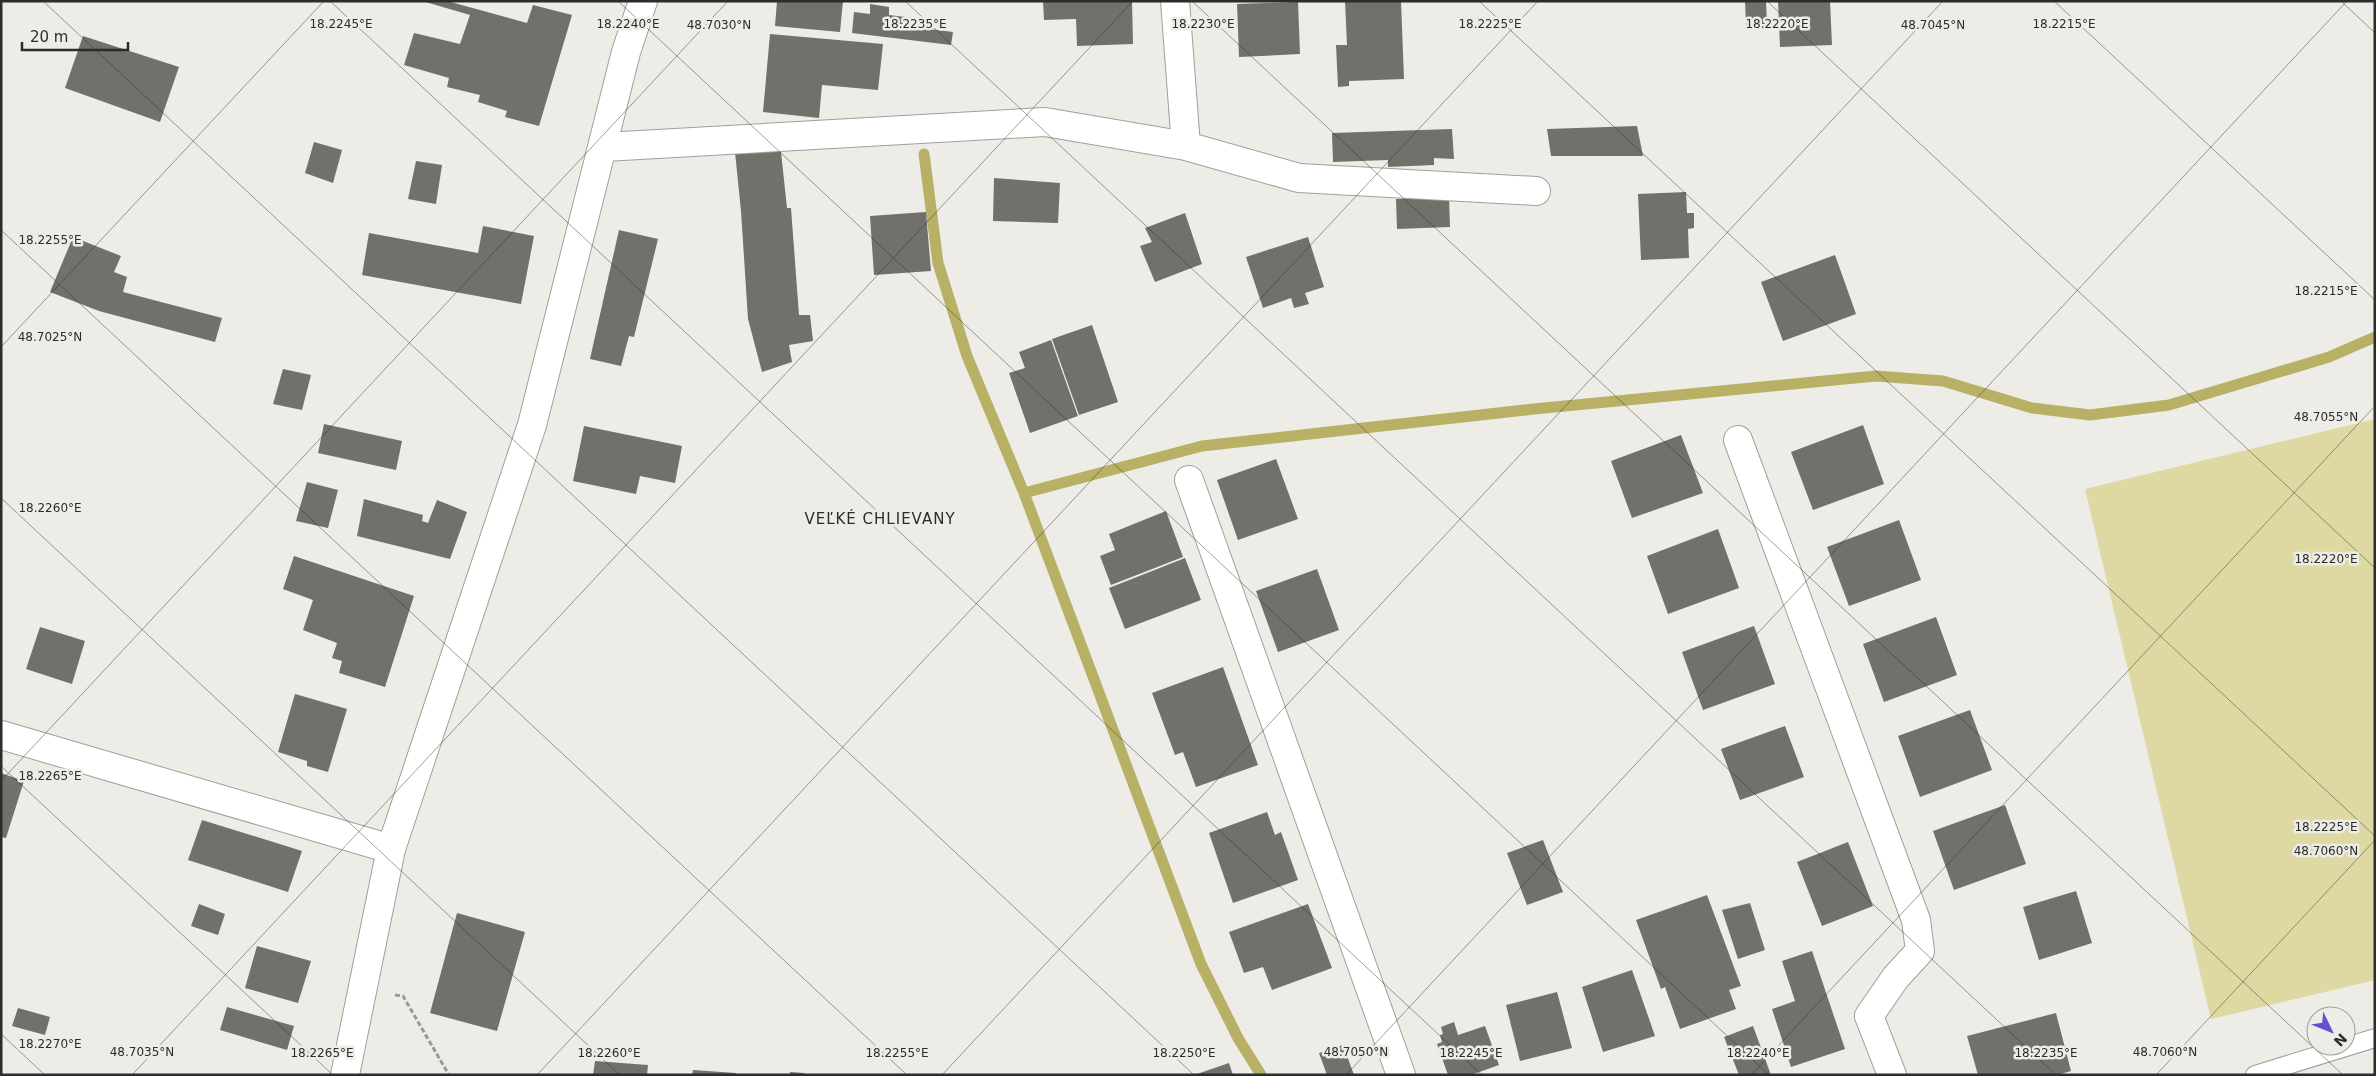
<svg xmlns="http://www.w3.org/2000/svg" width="2376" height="1076" viewBox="0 0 2376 1076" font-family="'DejaVu Sans',sans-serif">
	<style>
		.pitch { fill: #ded8a2 }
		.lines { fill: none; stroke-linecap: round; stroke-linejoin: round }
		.stream { stroke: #b8b065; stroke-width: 11 }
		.building { fill: #71706b }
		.service-casing { stroke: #a0a09a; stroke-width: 20 }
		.minor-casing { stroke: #a0a09a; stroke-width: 30 }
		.tertiary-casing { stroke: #a0a09a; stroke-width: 30 }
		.path { stroke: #9a9a95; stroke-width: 3; stroke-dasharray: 5 2.5; stroke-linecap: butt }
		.service { stroke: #fff; stroke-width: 18 }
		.minor { stroke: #fff; stroke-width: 28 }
		.tertiary { stroke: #fff; stroke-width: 28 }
		.ticks { fill: none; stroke: #2c2c2a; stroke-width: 1; stroke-opacity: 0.45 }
		.labels { text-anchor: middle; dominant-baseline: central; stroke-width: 5; stroke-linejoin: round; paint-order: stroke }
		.quarter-label { font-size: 15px; letter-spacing: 1px; fill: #2c2c2a; stroke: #edece6 }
		.ticks-label { font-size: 12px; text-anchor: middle; fill: #2c2c2a; stroke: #edece6; stroke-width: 5; stroke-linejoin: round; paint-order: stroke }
	</style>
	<rect width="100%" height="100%" fill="#edece6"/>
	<path class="pitch" d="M2375 419V980L2211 1019 2085 489Z"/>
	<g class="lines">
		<path class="stream" d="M924 154 938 263 967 356 1024 493 1201 964 1238 1038 1261 1075
			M1024 493 1202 446 1534 409 1876 376 1943 381 2032 408 2090 415 2169 405 2329 357 2375 337"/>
	</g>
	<path class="building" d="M422 1H447L527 23 533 5 572 15 539 126 505 117 507 111 478 102 480 95 447 87 449 78 404 65 414 33 460 44 470 15Z
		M777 1H843L840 32 775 26Z
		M1043 1H1132L1133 44 1077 46 1076 19 1044 20Z
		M1345 1H1401L1404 79 1349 81V86L1338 87 1336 45H1347Z
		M1745 1H1766L1767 24 1746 25Z
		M1778 1H1830L1832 45 1780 47Z
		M1298 2 1300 54 1239 57 1237 4Z
		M870 4 889 7V15L930 20 929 29 953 32 951 45 852 33 854 12 870 14Z
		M770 34 883 44 878 90 822 85 819 118 763 112Z
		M83 36 179 67 160 122 65 88Z
		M1637 126 1643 156H1551L1547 129Z
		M1452 129 1454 159 1434 158V165L1388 167V160L1333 162 1332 133Z
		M314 142 342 150 333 183 305 173Z
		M735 152H781L787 208H791L799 315H810L813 341 789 345 792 362 762 372 748 319 741 211Z
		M416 161 442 165 436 204 408 199Z
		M994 178 1060 183 1058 223 993 221Z
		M1686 192 1687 213H1694V228L1688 229 1689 258 1641 260 1638 194Z
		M1449 198 1450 227 1397 229 1396 199Z
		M926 212 931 271 874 275 870 216Z
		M1185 213 1202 264 1155 282 1140 246 1152 242 1145 228Z
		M483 226 534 236 521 304 362 275 369 233 478 253Z
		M619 230 658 239 634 337 629 336 621 366 590 359Z
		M73 237 121 256 114 272 127 277 123 292 222 318 215 342 99 311 50 292Z
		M1308 237 1324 287 1305 293 1309 304 1294 308 1291 298 1263 308 1246 257Z
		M1835 255 1856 314 1783 341 1761 282Z
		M1092 325 1118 402 1079 415 1052 339Z
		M1051 340 1078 416 1030 433 1009 373 1025 368 1019 352Z
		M283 369 311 375 302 410 273 404Z
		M324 424 402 441 396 470 318 453Z
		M1863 425 1884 484 1813 510 1791 452Z
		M584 426 682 446 675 483 640 476 636 494 573 481Z
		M1681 435 1703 493 1632 518 1611 461Z
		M1276 459 1298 519 1238 540 1217 480Z
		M307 482 338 490 328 528 296 521Z
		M364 499 423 515 422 521 428 523 437 500 467 512 450 559 357 536Z
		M1166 511 1183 557 1111 585 1100 556 1115 550 1109 534Z
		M1899 520 1921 580 1849 606 1827 547Z
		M1718 529 1739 588 1668 614 1647 556Z
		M294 556 414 596 385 687 339 673 342 661 332 658 337 643 303 630 313 600 283 589Z
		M1185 558 1201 600 1125 629 1109 588Z
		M1317 569 1339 630 1278 652 1256 591Z
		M1936 617 1957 675 1884 702 1863 644Z
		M1754 626 1775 684 1703 710 1682 652Z
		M40 627 85 641 72 684 26 669Z
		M1223 667 1258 765 1196 787 1183 752 1175 755 1152 693Z
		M295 694 347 709 328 772 307 766V761L278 752Z
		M1970 710 1992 770 1920 797 1898 736Z
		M1785 726 1804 777 1740 800 1721 749Z
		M1 773 24 781 6 838 1 837Z
		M2005 805 2026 864 1954 890 1933 831Z
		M1267 812 1275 835 1281 832 1298 880 1233 903 1209 833Z
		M202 820 302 851 288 892 188 860Z
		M1543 840 1563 892 1527 905 1507 853Z
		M1848 842 1873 906 1822 926 1797 862Z
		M2076 891 2092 943 2039 960 2023 907Z
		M1707 895 1741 986 1729 990 1736 1009 1680 1029 1665 987 1661 989 1636 920Z
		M1750 903 1765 950 1738 959 1722 910Z
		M199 904 225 914 218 935 191 926Z
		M1308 904 1332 968 1272 990 1263 967 1244 973 1229 932Z
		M457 913 525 932 497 1031 430 1013Z
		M257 946 311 961 298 1003 245 988Z
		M1812 951 1845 1049 1791 1067 1772 1009 1795 1001 1782 961Z
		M1632 970 1655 1036 1603 1052 1582 987Z
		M1557 992 1572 1048 1520 1061 1506 1005Z
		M227 1007 294 1026 287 1050 220 1030Z
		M18 1008 50 1017 45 1035 12 1026Z
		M2056 1013 2071 1071 2057 1075H1978L1967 1036Z
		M1454 1022 1458 1035 1485 1026 1499 1065 1471 1075H1448L1437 1044 1442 1042 1440 1035 1443 1034 1441 1027Z
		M1753 1026 1771 1075H1739L1724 1037Z
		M1343 1045 1354 1075H1327L1319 1053Z
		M595 1061 648 1065 647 1075H593Z
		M1229 1063 1233 1075H1197V1074Z
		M693 1070 736 1073V1075H692Z
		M790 1072 804 1073V1075H790Z"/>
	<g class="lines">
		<defs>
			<path id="service" d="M2255 1075 2375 1038"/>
			<path id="minor" d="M1175 1 1186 146
				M604 147 1045 122 1186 146 1299 178 1536 191
				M1738 440 1916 920 1920 951 1896 977 1869 1016 1892 1075
				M1189 480 1401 1075
				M1 735 391 849"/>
			<path id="tertiary" d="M345 1075 391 849 532 425 626 52 643 1"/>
		</defs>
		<use href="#service" class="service-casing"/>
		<use href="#minor" class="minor-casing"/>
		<use href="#tertiary" class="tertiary-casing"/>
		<path class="path" d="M395 995 403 996 449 1075"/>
		<use href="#service" class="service"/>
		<use href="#minor" class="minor"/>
		<use href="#tertiary" class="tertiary"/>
	</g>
	<path class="ticks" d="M43 1 1194 1075M330 1 1482 1075M618 1 1769 1075M905 1 2056 1075M1192 1 2343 1075M1479 1 2375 836M1767 1 2375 568M2054 1 2375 300M2341 1 2375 33M1 230 907 1075M1 347 324 1M1 498 620 1075M1 766 333 1075M1 781 728 1M1 1034 45 1075M132 1075 1133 1M537 1075 1538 1M942 1075 1943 1M1346 1075 2347 1M1751 1075 2375 406M2156 1075 2375 840"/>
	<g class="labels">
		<g class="quarter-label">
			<text x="880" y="519">VEĽKÉ CHLIEVANY</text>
		</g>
	</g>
	<g class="ticks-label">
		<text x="2064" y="28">18.2215°E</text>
		<text x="628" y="28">18.2240°E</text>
		<text x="915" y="28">18.2235°E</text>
		<text x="1490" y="28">18.2225°E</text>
		<text x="1777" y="28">18.2220°E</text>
		<text x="341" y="28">18.2245°E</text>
		<text x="1203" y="28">18.2230°E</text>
		<text x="719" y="29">48.7030°N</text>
		<text x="1933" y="29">48.7045°N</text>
		<text x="50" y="244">18.2255°E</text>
		<text x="2326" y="295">18.2215°E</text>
		<text x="50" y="341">48.7025°N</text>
		<text x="2326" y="421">48.7055°N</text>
		<text x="50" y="512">18.2260°E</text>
		<text x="2326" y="563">18.2220°E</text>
		<text x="50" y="780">18.2265°E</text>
		<text x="2326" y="831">18.2225°E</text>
		<text x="2326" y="855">48.7060°N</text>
		<text x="50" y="1048">18.2270°E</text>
		<text x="142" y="1056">48.7035°N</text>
		<text x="1356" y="1056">48.7050°N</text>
		<text x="2165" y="1056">48.7060°N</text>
		<text x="322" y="1057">18.2265°E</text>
		<text x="609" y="1057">18.2260°E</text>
		<text x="897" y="1057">18.2255°E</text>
		<text x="1184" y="1057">18.2250°E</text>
		<text x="1471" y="1057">18.2245°E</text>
		<text x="1758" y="1057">18.2240°E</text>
		<text x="2046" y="1057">18.2235°E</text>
	</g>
	<rect width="2376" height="1076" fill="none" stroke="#2c2c2a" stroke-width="5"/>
	<g transform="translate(2331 1031) rotate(133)"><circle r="24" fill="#edece6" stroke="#a09f9b"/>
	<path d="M0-4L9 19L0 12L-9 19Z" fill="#5f52cb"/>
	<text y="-8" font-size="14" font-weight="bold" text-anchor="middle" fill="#2c2c2a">N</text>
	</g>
	<path d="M22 42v8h106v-8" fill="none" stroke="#2c2c2a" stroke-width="2.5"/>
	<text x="30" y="42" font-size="15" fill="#2c2c2a" stroke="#edece6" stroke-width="4" paint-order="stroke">20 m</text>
</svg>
